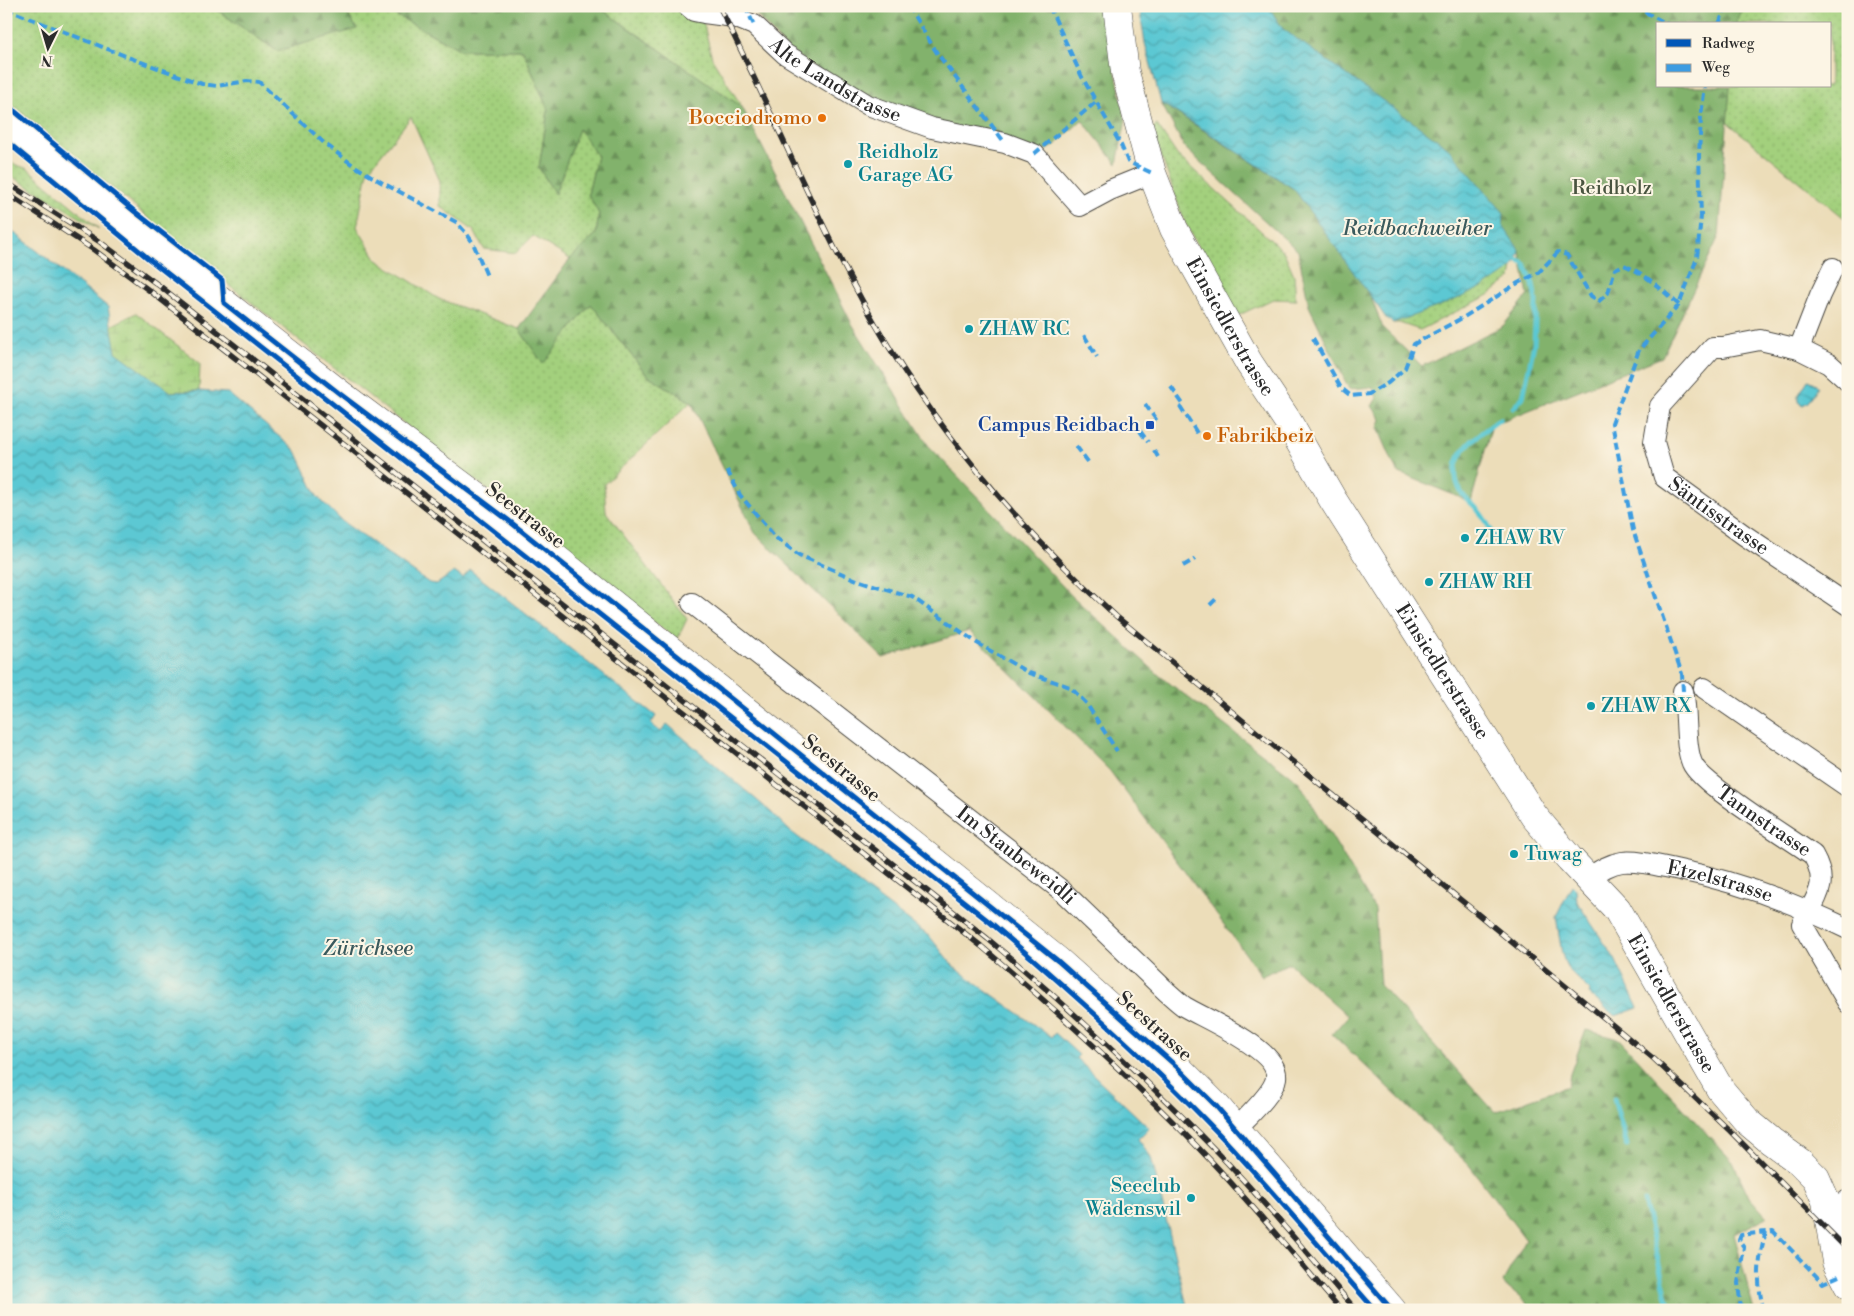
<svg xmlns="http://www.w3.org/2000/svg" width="1854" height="1316" viewBox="0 0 1854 1316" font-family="'Libre Bodoni',serif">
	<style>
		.grass { fill: url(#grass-dots); stroke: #677e54 }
		.forest { fill: url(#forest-firs); stroke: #566e4c }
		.wetland { fill: url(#wetland-marsh); stroke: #677e54 }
		.water { fill: url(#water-waves); stroke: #447a7f }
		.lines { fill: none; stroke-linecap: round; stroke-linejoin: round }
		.stream { stroke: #5cc8d3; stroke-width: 5 }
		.street-casing { stroke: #484640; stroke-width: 22 }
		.secondary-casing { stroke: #484640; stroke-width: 29 }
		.primary-casing { stroke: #484640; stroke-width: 29 }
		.street { stroke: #fff; stroke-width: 20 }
		.secondary { stroke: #fff; stroke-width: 28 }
		.primary { stroke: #fff; stroke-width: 28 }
		.rail-casing { stroke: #2b2b2b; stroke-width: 5.5 }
		.rail { stroke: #fcf5e5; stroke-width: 4; stroke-dasharray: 11; stroke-linecap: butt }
		.quiet { stroke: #3d9ce1; stroke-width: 4; stroke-dasharray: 8 4; stroke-linecap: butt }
		.cycleway-casing { stroke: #fcf5e5; stroke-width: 8 }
		.cycleway { stroke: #0057b8; stroke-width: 5 }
		.food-dot { fill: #e8710a; stroke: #fcf5e5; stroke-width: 2 }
		.culture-dot { fill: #0f9aa8; stroke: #fcf5e5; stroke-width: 2 }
		.transit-dot { fill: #1a4fb4; stroke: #fcf5e5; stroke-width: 2 }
		.labels { text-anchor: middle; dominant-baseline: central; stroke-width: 4; stroke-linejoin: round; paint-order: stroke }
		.street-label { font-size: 20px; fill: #2b2b2b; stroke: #fcf5e5 }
		.food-label { font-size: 20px; fill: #c56008; stroke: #fcf5e5; text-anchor: end }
		.culture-label { font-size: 20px; fill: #0d838f; stroke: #fcf5e5; text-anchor: start }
		.park-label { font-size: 20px; fill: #495440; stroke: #fcf5e5 }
		.transit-label { font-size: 20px; fill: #164399; stroke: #fcf5e5; text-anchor: end }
		.water-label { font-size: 21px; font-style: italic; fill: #3a5a5d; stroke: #fcf5e5 }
	</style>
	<defs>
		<pattern id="grass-dots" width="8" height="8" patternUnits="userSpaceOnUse" patternTransform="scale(1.25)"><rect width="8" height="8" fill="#a3d07d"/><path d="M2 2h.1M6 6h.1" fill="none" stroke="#8cb36c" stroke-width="1.8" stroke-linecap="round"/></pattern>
		<pattern id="forest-firs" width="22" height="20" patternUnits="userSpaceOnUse" patternTransform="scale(1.25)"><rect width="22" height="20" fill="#82b26c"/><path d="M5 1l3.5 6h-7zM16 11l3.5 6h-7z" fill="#6b9159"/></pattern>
		<pattern id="wetland-marsh" width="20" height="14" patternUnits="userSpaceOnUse" patternTransform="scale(1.25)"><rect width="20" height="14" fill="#a3d07d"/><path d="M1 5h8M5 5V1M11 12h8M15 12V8" fill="none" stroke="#8cb36c"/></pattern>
		<pattern id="water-waves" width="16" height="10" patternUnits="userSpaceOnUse" patternTransform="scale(1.25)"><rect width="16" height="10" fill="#5cc8d3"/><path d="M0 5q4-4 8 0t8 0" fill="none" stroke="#4ca3ab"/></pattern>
	</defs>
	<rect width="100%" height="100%" fill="#fcf5e5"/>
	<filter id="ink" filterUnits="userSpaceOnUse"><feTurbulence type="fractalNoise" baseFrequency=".02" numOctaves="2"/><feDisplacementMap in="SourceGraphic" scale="10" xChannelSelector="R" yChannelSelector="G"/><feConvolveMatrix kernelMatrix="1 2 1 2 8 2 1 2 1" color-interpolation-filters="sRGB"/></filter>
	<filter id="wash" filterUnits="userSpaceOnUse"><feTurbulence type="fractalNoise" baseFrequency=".0096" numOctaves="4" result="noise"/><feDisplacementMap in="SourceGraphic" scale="20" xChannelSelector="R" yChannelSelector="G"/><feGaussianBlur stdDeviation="1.12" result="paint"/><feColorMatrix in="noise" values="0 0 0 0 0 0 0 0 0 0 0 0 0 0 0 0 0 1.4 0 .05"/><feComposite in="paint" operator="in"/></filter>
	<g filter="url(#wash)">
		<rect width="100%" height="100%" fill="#ecddb9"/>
		<path class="grass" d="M6 6H211L277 51 356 28 343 6H379L461 50H523L548 110 539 168 555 193 579 128 597 156 588 194 599 214 596 234 570 259 533 236 516 253 484 249 474 231 440 206V181L411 117 368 171 357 227 377 260 439 299 519 329 543 363 591 304 647 375 691 402 604 484 606 512 687 619 677 640 228 284 6 100Z
			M597 6H679L703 21 712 58 742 107Z
			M1742 6H1848V221L1727 122 1730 86H1830V24H1736Z
			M1157 125 1177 155 1284 252 1294 275 1296 300 1273 299 1237 316 1185 223 1158 147 1153 128Z
			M6 161 28 169 99 229 6 173Z
			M1513 267 1511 278 1489 295 1420 330 1399 323H1393Z"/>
		<path class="forest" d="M211 6H343L357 29 277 51Z
			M379 6H597L742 107 852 324 928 445 1073 597 1160 676 1299 782 1375 909 1380 985 1495 1112 1568 1086 1570 1074 1586 1030 1619 1039 1733 1162 1749 1197 1767 1217 1734 1234 1754 1310H1649L1638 1302 1624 1310H1535L1502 1283 1526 1240 1469 1165 1332 1034 1348 1016 1289 963 1262 976 1110 771 969 631 883 658 755 533 691 402 647 375 591 304 543 364 519 329 570 259 596 234 599 214 588 194 597 156 579 129 555 194 539 168 548 110 523 50H461Z
			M754 6H1104V16L1126 120 1117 164 1082 120 1053 147 1034 154 868 105 786 48 758 17Z
			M1268 6H1742L1736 24H1658V86H1730L1719 236 1662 357 1492 425 1471 502 1397 472 1378 428 1381 419 1372 406 1377 398 1373 387 1349 389 1309 306 1298 251 1185 148 1161 103 1294 189 1370 295 1383 328 1422 366 1503 326 1528 295 1520 251 1283 29Z"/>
		<path class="wetland" d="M136 313 200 363 199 391 171 392 115 352 111 326Z"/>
		<path class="water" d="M1139 6H1268L1283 29 1446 146 1504 213 1503 226 1520 251C1518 257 1516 264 1512 268 1484 292 1428 310 1393 323L1386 318 1294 189 1198 126 1161 103 1145 43Z
			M6 226 108 307 116 352 171 392 199 391 228 393 296 451 317 496 343 522 429 583 437 584 454 572 463 578 470 570 656 716 651 724 661 732 667 724 771 812 790 831 930 937 954 967 1051 1037 1055 1033 1079 1055 1076 1058 1149 1128 1138 1139 1151 1157 1188 1310H6Z
			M1808 380 1816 384V385L1818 387 1808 402 1803 405 1798 402V396Z
			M1572 885 1576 889 1577 902 1615 959 1638 1008 1615 1016 1589 994 1590 991 1567 968 1562 954 1556 917Z"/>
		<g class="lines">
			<path class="stream" d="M1513 408 1523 397 1534 344 1536 301 1533 284 1525 264 1517 260
				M1495 538C1490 528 1485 518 1477 509 1472 503 1464 498 1461 492 1442 457 1476 437 1500 419
				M1614 1099 1627 1145
				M1644 1201 1670 1310"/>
		</g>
	</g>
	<g filter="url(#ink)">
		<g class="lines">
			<defs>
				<g id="street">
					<path id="s1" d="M688 6 694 11 704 13 734 17 754 25 785 54 868 105 932 128 1005 143 1034 154 1080 206 1110 190 1152 173"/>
					<path d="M1799 349 1820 295 1833 268"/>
					<path id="s2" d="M1848 381 1829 364 1799 349 1760 340 1723 347H1713L1660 406 1654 442 1664 477 1744 535 1848 605"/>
					<path id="s3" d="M692 603 1061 890 1167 992C1173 997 1179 1003 1185 1007 1205 1019 1280 1050 1276 1078 1274 1093 1247 1117 1236 1129"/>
					<path d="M1704 688 1848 787"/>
					<path id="s4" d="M1683 691C1688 713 1684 744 1692 763 1700 784 1791 839 1813 855 1830 885 1816 897 1802 924L1848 1003"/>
					<path id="s5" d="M1588 878C1599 871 1609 864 1622 862 1637 860 1660 866 1675 869 1736 881 1792 902 1848 929"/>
					<path d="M1829 1216 1848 1200"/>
				</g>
				<g id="secondary">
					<path id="s6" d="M1117 6 1125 72 1152 173 1174 229 1249 363 1287 420 1333 500 1534 816 1569 858 1617 909 1720 1089 1747 1121 1771 1141 1800 1162 1816 1178 1826 1201 1836 1262 1848 1285"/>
				</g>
				<path id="primary" d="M6 124 224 303 340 394 508 520 1058 961 1177 1067 1216 1106 1392 1310"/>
			</defs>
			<use href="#street" class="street-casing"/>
			<use href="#secondary" class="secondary-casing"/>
			<use href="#primary" class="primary-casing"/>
			<use href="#street" class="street"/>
			<use href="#secondary" class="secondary"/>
			<use href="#primary" class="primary"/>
			<defs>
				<path id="rail" d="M719 6C777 119 823 239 889 347 952 449 1029 537 1117 617L1654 1059 1730 1131 1848 1250
					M6 182 100 242 161 287 988 939C1069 1007 1145 1078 1218 1153 1266 1203 1310 1257 1356 1310
					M6 193 94 250 154 294 981 946C1061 1014 1139 1085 1211 1161 1256 1209 1298 1260 1341 1310"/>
			</defs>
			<use href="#rail" class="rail-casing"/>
			<use href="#rail" class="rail"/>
			<path class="quiet" d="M745 6 754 25
				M908 6 937 53 1005 143
				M1049 6 1082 77 1121 145 1128 162 1152 173
				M1634 6 1667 24
				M6 9 133 59 202 84 217 86 247 81 259 82 324 143 353 165 381 182 456 222 467 234 473 243 487 276
				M1719 24 1726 6
				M1034 154 1096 102
				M1084 335 1097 357
				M1313 338 1341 388 1351 396 1369 394 1388 383 1405 368 1414 344 1464 317 1518 283 1538 273 1558 252 1567 255 1591 296 1599 301 1608 293 1615 269 1624 265C1646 274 1662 290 1679 305
				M1171 387 1183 404
				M1145 404 1157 421
				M1180 406 1197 433
				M1140 431 1148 442
				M1076 446 1089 463
				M1154 450 1158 457
				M727 470 740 495 776 538 799 555 857 580 912 597 977 643 1029 673 1070 687 1086 703 1117 751
				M1183 566 1195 559
				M1210 605 1217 598
				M1683 691 1682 674 1633 530 1612 423 1639 350 1679 305 1697 258 1701 216 1699 155 1701 116 1705 86
				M1741 1310 1738 1283 1744 1247 1739 1240 1741 1235 1766 1232
				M1764 1310C1756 1284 1758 1258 1766 1232L1773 1231 1823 1283 1841 1275"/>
			<defs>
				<path id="cycleway" d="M6 104 134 211 222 280 224 303 340 394 508 520 1058 961 1177 1067 1216 1106 1392 1310
					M6 141 149 259 991 923C1070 990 1147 1059 1219 1134 1273 1191 1323 1251 1375 1310"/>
			</defs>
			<use href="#cycleway" class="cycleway-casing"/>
			<use href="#cycleway" class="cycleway"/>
		</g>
	</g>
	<g class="food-dot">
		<circle cx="822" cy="118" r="5"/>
		<circle cx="1207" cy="436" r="5"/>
	</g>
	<g class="culture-dot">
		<circle cx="848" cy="164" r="5"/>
		<circle cx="969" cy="329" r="5"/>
		<circle cx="1465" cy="538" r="5"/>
		<circle cx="1429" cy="582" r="5"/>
		<circle cx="1591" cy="706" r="5"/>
		<circle cx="1514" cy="854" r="5"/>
		<circle cx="1191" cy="1198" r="5"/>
	</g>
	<rect class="transit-dot" x="1145" y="420" width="10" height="10" rx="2.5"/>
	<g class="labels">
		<g class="street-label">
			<text stroke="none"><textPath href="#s1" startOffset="169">Alte Landstrasse</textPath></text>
			<text stroke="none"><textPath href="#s6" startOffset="344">Einsiedlerstrasse</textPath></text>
			<text stroke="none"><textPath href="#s2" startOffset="366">Säntisstrasse</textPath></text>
			<text transform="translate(525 516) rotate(38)">Seestrasse</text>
			<text stroke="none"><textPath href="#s6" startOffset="749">Einsiedlerstrasse</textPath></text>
			<text transform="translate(841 769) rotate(39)">Seestrasse</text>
			<text stroke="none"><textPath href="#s4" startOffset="166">Tannstrasse</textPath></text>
			<text stroke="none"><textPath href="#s3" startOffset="411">Im Staubeweidli</textPath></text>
			<text stroke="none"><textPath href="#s5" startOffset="138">Etzelstrasse</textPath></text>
			<text stroke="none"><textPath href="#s6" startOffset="1154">Einsiedlerstrasse</textPath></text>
			<text transform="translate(1154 1027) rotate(42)">Seestrasse</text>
		</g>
		<g class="food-label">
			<text x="812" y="118">Bocciodromo</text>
			<text x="1217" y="436" text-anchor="start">Fabrikbeiz</text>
		</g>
		<g class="culture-label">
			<text x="858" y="152">Reidholz<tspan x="858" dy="23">Garage AG</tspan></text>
			<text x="979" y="329">ZHAW RC</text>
			<text x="1475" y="538">ZHAW RV</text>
			<text x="1439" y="582">ZHAW RH</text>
			<text x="1601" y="706">ZHAW RX</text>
			<text x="1524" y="854">Tuwag</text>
			<text x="1181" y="1186" text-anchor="end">Seeclub<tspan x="1181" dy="23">Wädenswil</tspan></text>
		</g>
		<g class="park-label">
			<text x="1612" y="188">Reidholz</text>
		</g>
		<g class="transit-label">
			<text x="1140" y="425">Campus Reidbach</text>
		</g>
		<g class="water-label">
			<text x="1417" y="229">Reidbachweiher</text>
			<text x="368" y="949">Zürichsee</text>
		</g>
	</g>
	<rect width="1854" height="1316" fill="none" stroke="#fcf5e5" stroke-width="25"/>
	<rect x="1656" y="22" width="175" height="65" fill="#fcf5e5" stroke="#a8a49b"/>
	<rect x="1666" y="39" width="25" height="8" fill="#0057b8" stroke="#a8a49b"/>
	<text x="1702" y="48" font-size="15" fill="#2b2b2b">Radweg</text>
	<rect x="1666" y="64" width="25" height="8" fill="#3d9ce1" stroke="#a8a49b"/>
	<text x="1702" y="72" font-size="15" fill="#2b2b2b">Weg</text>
	<g transform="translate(48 48) rotate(185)" stroke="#fcf5e5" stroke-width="4" paint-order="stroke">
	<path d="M0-4L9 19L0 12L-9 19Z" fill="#2b2b2b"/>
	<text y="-8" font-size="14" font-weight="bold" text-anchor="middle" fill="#2b2b2b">N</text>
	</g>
</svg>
